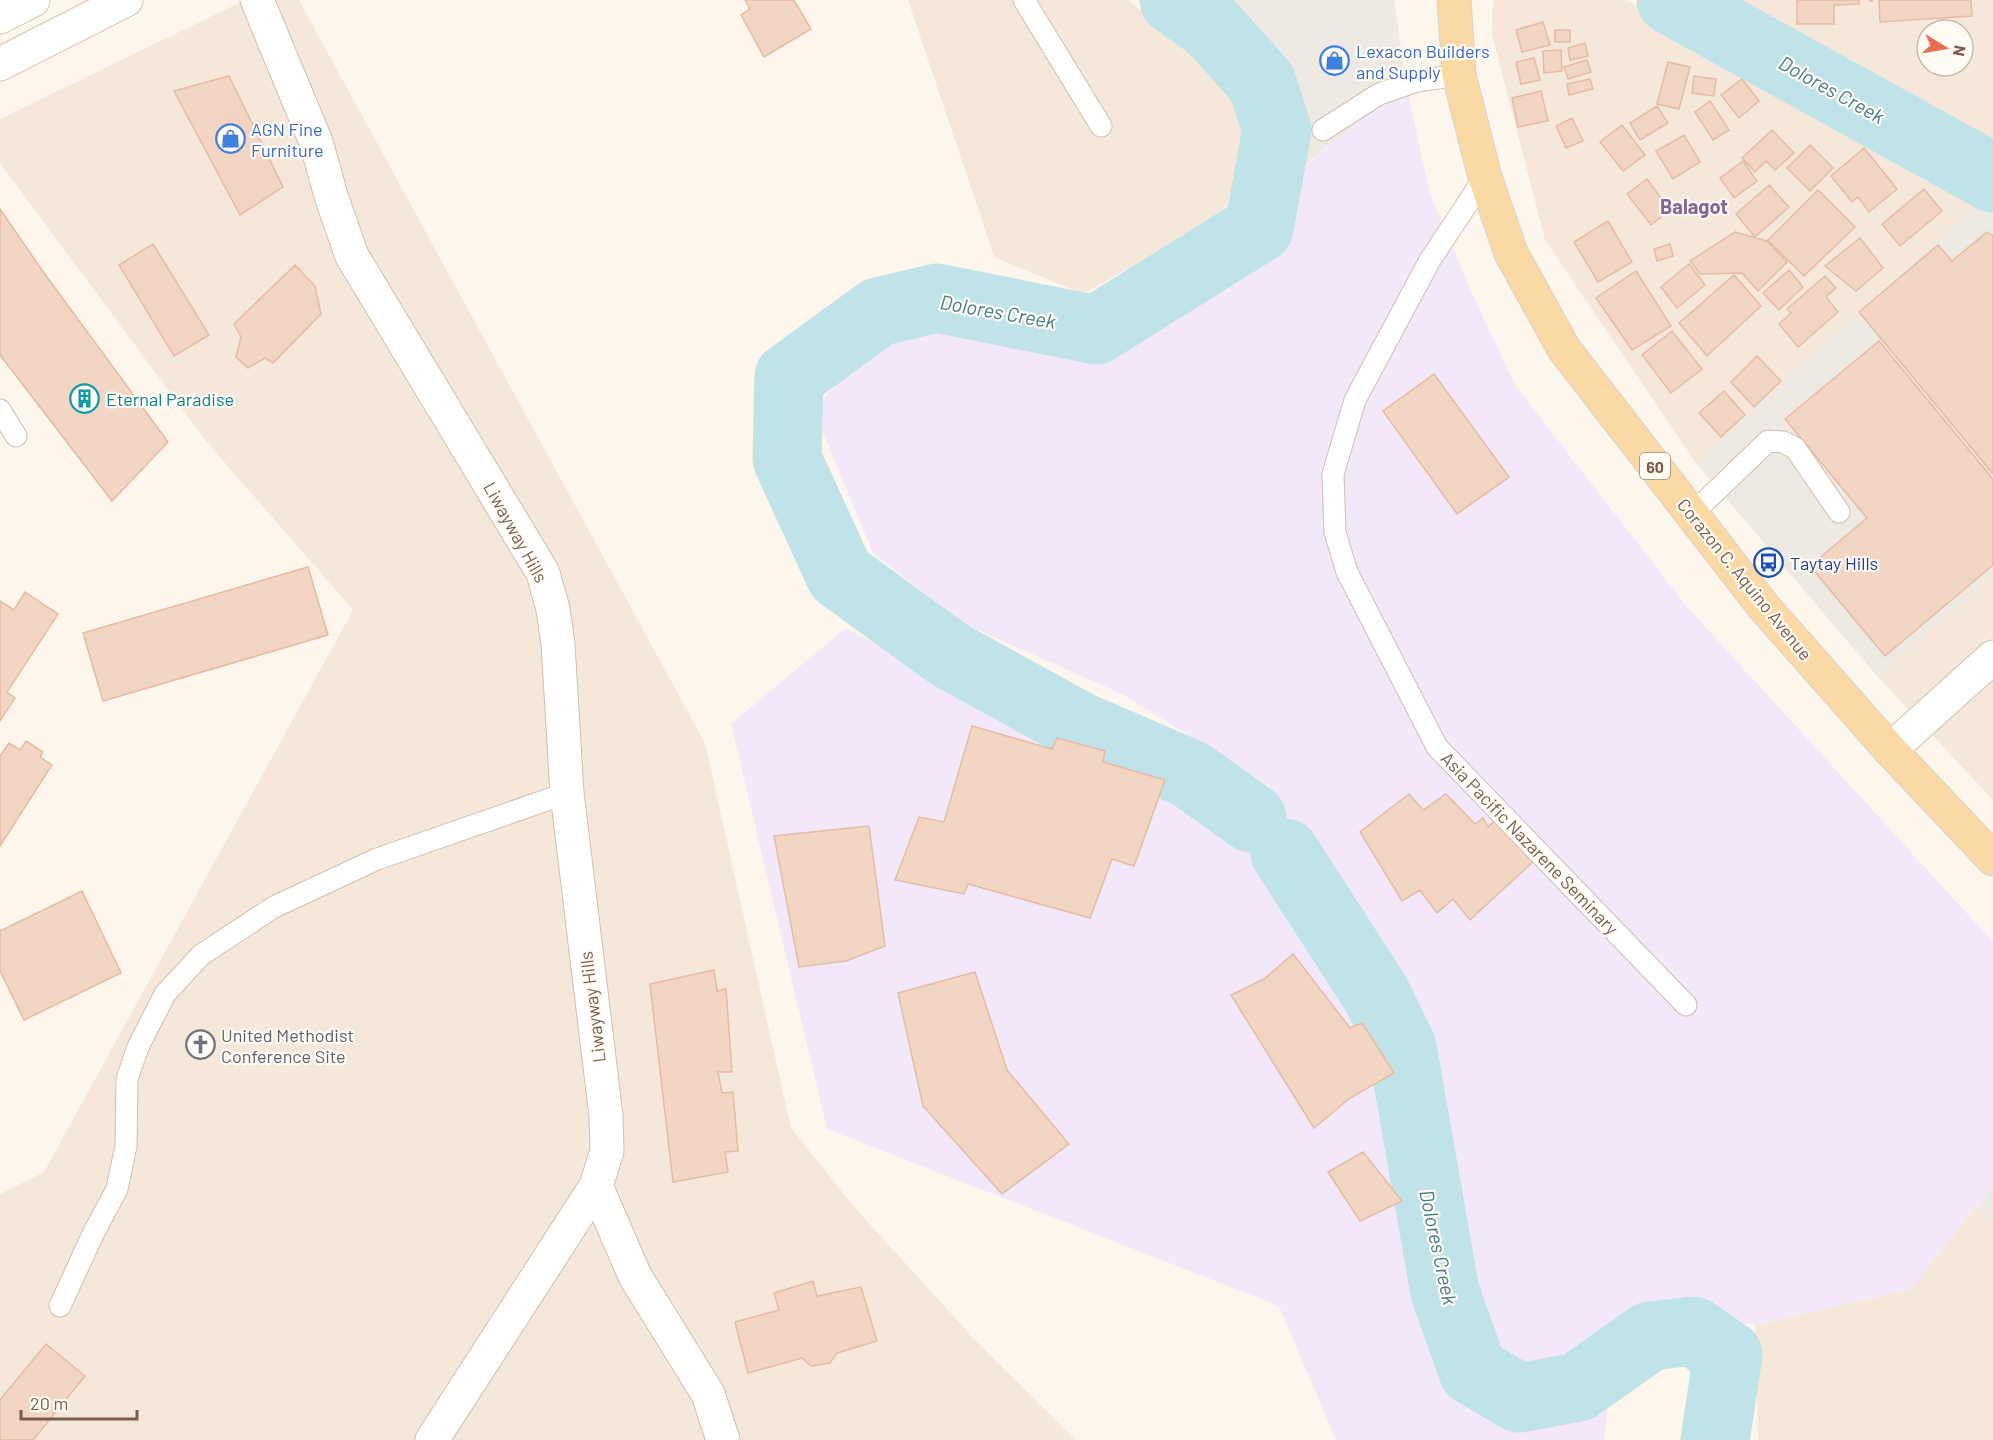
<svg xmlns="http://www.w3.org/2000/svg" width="1993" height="1440" viewBox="0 0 1993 1440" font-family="Barlow,sans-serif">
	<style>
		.residential { fill: #f5e8da; fill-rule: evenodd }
		.industrial { fill: #efe9e4 }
		.education { fill: #f3e8fa }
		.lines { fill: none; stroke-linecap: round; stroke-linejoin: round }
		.river { stroke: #bfe3e8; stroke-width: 69 }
		.building { fill: #f3d5c3; stroke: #e6bba3; stroke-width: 1.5 }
		.lane-casing { stroke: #d1beb0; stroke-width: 23 }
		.street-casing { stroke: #d1beb0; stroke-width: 35 }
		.secondary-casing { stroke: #d6c0b0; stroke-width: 35 }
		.primary-casing { stroke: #dad1cd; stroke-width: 35 }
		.path { stroke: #d9b8a5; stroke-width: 4; stroke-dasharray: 1.5 4.5; stroke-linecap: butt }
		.lane { stroke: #fff; stroke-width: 21 }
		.street { stroke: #fff; stroke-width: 33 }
		.secondary { stroke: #fff; stroke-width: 33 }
		.primary { stroke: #fbd9a5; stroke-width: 33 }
		.labels { text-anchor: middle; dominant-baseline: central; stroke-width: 4.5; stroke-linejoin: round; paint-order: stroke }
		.shield { fill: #fffaf3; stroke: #a28b7f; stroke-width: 1.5 }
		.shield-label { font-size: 16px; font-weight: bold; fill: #7a5c4d }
		.shop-label { font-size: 18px; fill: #366cbe; stroke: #fffaf3; text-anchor: start }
		.culture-label { font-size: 18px; fill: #0d838f; stroke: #fffaf3; text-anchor: start }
		.street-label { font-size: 18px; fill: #7a5c4d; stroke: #fffaf3 }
		.transit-label { font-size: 18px; fill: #164399; stroke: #fffaf3; text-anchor: start }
		.worship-label { font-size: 18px; fill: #5b616d; stroke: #fffaf3; text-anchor: start }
		.water-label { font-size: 20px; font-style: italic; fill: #437c86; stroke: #fffaf3 }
		.neighbourhood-label { font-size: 20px; font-weight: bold; fill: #846695; stroke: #fffaf3 }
	</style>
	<rect width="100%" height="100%" fill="#fdf6ec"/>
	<path class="residential" d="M245 0H299L705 743 791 1128 855 1208 977 1342 1076 1440H0V1194L44 1172 353 610 206 441 0 163V119Z
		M908 0H1128L1210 67 1261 130 1249 184 1209 223 1083 294 994 257Z
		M1493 0H1626L1978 202 1696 463 1545 240 1492 34Z
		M1708 0H1993V158L1714 3ZM1927 30H1963V66H1927Z
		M1993 574V800L1878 677Z
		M1977 1206 1993 1220V1440H1758L1755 1325 1910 1289Z"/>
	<path class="industrial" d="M1209 0H1394L1406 84 1306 164 1293 105 1254 39Z
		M1978 202 1993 211V574L1878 677 1696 463Z
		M1993 1186V1220L1977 1206Z"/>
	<path class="education" d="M1406 84 1430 194 1471 291 1515 385 1688 608 1993 942V1186L1910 1289 1755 1325 1617 1324 1604 1440H1336L1279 1306 827 1129 731 724 846 628 941 678 1073 733 1186 784 1234 830 1271 787 1122 694 964 624 873 553 814 411 874 337 926 325 1108 357 1282 235 1306 165Z"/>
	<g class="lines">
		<path class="river" d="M1174 0 1213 28 1262 83 1277 130 1259 228 1096 330 937 298 878 312 789 377 787 459 840 575 950 655 1081 727 1190 774 1252 818
			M1671 0 1993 178
			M1285 853 1376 994 1402 1047 1445 1292 1473 1371 1519 1398 1578 1387 1650 1336 1693 1331 1728 1355 1715 1440"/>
	</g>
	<path class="building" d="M745 0H794L811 29 764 57 741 15 750 9Z
		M1797 0H1859V4L1834 5V24H1797Z
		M1879 0H1971L1972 16 1880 22Z
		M1543 22 1550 45 1522 52 1516 30Z
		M1555 30H1570V42H1555Z
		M1585 43 1588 56 1570 60 1568 48Z
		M1561 50 1562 71 1544 73 1543 51Z
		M1534 58 1540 80 1521 84 1516 62Z
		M1587 60 1591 72 1568 79 1564 67Z
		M1668 62 1690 67 1679 109 1657 104Z
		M229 76 283 187 240 215 174 91Z
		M1694 76 1716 79 1714 96 1692 93Z
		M1590 79 1593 89 1569 95 1567 84Z
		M1742 79 1759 101 1739 118 1721 95Z
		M1541 91 1548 121 1518 127 1512 98Z
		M1710 101 1729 130 1713 140 1695 112Z
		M1657 106 1668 123 1640 140 1630 123Z
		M1572 118 1583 141 1566 148 1556 126Z
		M1622 125 1645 155 1623 171 1600 142Z
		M1772 130 1794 153 1775 170 1766 161 1755 172 1742 158Z
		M1684 135 1700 162 1673 179 1656 151Z
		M1810 145 1833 168 1810 191 1787 168Z
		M1864 148 1897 189 1869 212 1858 197 1852 202 1831 176Z
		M1743 161 1757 181 1734 198 1720 178Z
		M1647 179 1670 210 1651 225 1627 194Z
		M1769 185 1789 207 1755 237 1736 214Z
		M1924 189 1942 211 1900 246 1882 224Z
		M1818 190 1855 227 1804 276 1768 240Z
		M0 209 44 273 168 442 112 501 0 355Z
		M1608 221 1632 262 1598 282 1574 242Z
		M1735 232 1767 241 1787 262 1758 291 1742 273 1700 274 1690 261Z
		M1987 232 1993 236V474L1859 312 1938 245 1952 261Z
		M1860 238 1883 268 1856 291 1825 266Z
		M153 244 209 335 174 356 119 265Z
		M1670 244 1673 256 1657 261 1654 249Z
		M1689 264 1705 285 1677 308 1661 287Z
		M295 265 315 286 321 314 273 363 265 358 248 368 236 357 241 337 234 324Z
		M1789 270 1803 287 1779 310 1763 293Z
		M1636 271 1671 326 1632 350 1596 298Z
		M1734 275 1761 306 1707 356 1679 323Z
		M1825 276 1836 288 1826 297 1838 312 1798 347 1779 324 1791 313 1787 309Z
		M1672 331 1702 369 1671 393 1642 355Z
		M1879 341 1993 479V565L1885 656 1810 566 1867 518 1785 419Z
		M1757 356 1781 381 1754 407 1731 382Z
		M1434 374 1509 477 1457 514 1383 411Z
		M1724 391 1745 415 1721 437 1699 413Z
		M308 567 328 635 103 701 83 633Z
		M25 592 58 614 7 692 15 698 0 721V601L14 610Z
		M972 726 1052 749 1057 738 1105 751 1103 762 1165 780 1134 866 1112 859 1090 918 968 884 964 894 895 880 919 817 944 822Z
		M26 741 43 752 40 757 52 765 0 846V756L9 743 20 750Z
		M1409 794 1423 810 1446 794 1475 824 1483 818 1488 827 1497 818 1535 860 1470 920 1453 899 1437 913 1420 890 1402 901 1360 832Z
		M869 826 885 946 846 961 799 967 774 836Z
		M82 891 121 973 24 1020 0 971V931Z
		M1293 954 1350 1028 1362 1023 1394 1073 1350 1098 1314 1128 1231 995 1264 979Z
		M714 970 717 991 726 989 732 1072H718L722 1093 733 1092 738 1151 725 1152 728 1172 673 1182 650 984Z
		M975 972 1007 1070 1069 1144 1002 1194 923 1106 898 993Z
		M1363 1152 1402 1201 1360 1221 1328 1172Z
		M813 1281 817 1296 861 1287 877 1341 837 1353 830 1363 811 1366 802 1358 748 1373 735 1322 779 1310 774 1293Z
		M46 1344 85 1376 33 1440H0V1400Z"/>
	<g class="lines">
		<defs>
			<path id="lane" d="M1024 0 1101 126
				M1323 130 1379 94 1417 81 1459 75
				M1485 177 1430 260 1355 400 1333 474 1335 532 1347 572 1437 747 1686 1005
				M0 410 16 436
				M1692 514 1768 441 1783 442 1795 448 1839 512
				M60 1306 94 1232 117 1189 126 1146 127 1079 138 1047 165 994 201 955 274 907 377 859 567 793"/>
			<path id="street" d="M257 0 316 142 332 199 352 256 543 573 553 609 558 644 567 793 606 1116 607 1151 596 1186 432 1440
				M1890 750 1993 657
				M596 1186 635 1276 708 1394 723 1440"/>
			<path id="secondary" d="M0 17 33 0
				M0 64 126 0"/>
			<path id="primary" d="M1454 0 1459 75 1485 177 1511 253 1564 349 1763 606 1890 750 1993 859"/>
		</defs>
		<use href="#lane" class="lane-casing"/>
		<use href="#street" class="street-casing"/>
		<use href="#secondary" class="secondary-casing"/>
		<use href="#primary" class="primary-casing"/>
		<path class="path" d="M1871 0V5"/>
		<use href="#lane" class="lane"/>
		<use href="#street" class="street"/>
		<use href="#secondary" class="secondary"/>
		<use href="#primary" class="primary"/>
	</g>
	<defs>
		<symbol id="shop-ring" viewBox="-11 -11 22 22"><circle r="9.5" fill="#fffaf3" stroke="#3f7fe0" stroke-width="1.5"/><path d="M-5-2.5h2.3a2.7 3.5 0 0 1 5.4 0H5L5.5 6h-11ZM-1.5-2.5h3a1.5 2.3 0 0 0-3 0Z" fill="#3f7fe0"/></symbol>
		<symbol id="building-ring" viewBox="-11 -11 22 22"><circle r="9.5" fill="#fffaf3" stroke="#0f9aa8" stroke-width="1.5"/><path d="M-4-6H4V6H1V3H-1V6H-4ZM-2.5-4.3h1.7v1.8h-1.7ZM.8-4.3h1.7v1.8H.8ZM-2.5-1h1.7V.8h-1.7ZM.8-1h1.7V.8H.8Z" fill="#0f9aa8"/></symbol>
		<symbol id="bus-ring" viewBox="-11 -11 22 22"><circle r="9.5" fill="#fffaf3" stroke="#1a4fb4" stroke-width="1.5"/><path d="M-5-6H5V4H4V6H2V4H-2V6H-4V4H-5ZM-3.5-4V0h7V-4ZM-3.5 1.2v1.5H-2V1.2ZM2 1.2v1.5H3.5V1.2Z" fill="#1a4fb4"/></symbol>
		<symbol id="church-ring" viewBox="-11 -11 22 22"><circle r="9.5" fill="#fffaf3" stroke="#6b7280" stroke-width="1.5"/><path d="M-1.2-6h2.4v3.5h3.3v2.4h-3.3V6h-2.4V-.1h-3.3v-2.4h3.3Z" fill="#6b7280"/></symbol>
	</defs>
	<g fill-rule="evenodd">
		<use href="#shop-ring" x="1318" y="44" width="33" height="33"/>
		<use href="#shop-ring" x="214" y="122" width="33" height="33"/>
		<use href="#building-ring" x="68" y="382" width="33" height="33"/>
		<use href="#bus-ring" x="1752" y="546" width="33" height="33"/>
		<use href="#church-ring" x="184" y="1028" width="33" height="33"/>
	</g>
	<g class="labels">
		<rect class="shield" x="1640" y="453" width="30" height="26" rx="4.5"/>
		<g class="shield-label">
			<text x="1655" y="466">60</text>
		</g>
		<g class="shop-label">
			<text x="1356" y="51">Lexacon Builders<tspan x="1356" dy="21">and Supply</tspan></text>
			<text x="251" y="129">AGN Fine<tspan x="251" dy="21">Furniture</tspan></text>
		</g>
		<g class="culture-label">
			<text x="106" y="399">Eternal Paradise</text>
		</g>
		<g class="street-label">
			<text transform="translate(516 532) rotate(61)">Liwayway Hills</text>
			<text transform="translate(1745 579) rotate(51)">Corazon C. Aquino Avenue</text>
			<text transform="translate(1530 843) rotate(46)">Asia Pacific Nazarene Seminary</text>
			<text transform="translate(592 1007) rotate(-97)">Liwayway Hills</text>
		</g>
		<g class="transit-label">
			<text x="1790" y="563">Taytay Hills</text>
		</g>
		<g class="worship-label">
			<text x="221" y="1035">United Methodist<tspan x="221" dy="21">Conference Site</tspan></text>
		</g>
		<g class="water-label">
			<text transform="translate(1832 89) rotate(29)">Dolores Creek</text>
			<text transform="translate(998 311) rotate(10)">Dolores Creek</text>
			<text transform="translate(1439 1247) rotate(78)">Dolores Creek</text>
		</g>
		<g class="neighbourhood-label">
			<text x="1694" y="206">Balagot</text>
		</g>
	</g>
	<g transform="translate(1945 48) rotate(101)"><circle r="28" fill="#fffaf3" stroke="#cabbb1" stroke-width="1.5"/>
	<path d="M0-4.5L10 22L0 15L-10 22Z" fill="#e76f51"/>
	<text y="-9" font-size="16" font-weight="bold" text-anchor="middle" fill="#7a5c4d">N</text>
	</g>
	<path d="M21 1410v9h116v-9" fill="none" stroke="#7a5c4d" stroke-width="3"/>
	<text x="30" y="1410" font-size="18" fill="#7a5c4d" stroke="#fffaf3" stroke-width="4.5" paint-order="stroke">20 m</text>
</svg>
